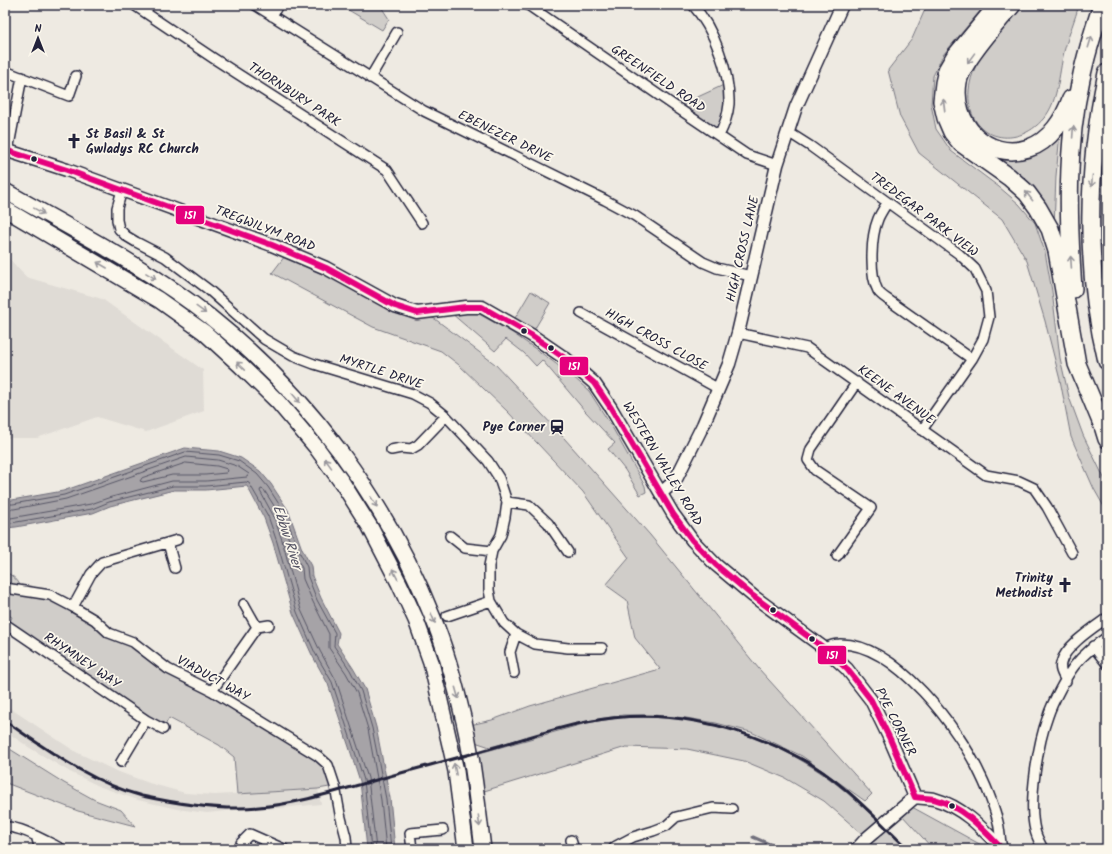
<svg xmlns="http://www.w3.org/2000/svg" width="1112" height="854" viewBox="0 0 1112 854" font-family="Kalam,sans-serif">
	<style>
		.built { fill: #dfdbd5 }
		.green { fill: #d0cdc9; stroke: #797882 }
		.water { fill: #a6a3a7; stroke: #716f7c }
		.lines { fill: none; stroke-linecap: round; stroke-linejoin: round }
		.shore { stroke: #575666; stroke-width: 1 }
		.stream { stroke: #716f7c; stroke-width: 3 }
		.minor-casing { stroke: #22223b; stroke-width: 12 }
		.tertiary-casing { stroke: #22223b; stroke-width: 15 }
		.primary-casing { stroke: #22223b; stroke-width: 18 }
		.motorway-casing { stroke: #22223b; stroke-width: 20 }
		.minor { stroke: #fbf7ec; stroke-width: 9 }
		.tertiary { stroke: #fbf7ec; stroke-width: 12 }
		.primary { stroke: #fbf7ec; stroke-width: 15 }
		.motorway { stroke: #fbf7ec; stroke-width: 17 }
		.rail { stroke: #22223b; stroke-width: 3 }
		.bus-1-casing { stroke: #fbf7ec; stroke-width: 9 }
		.bus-1 { stroke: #e5007d; stroke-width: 6 }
		.oneway { stroke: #99979c }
		.bus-dot { fill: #22223b; stroke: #fbf7ec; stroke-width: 1.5 }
		.labels { text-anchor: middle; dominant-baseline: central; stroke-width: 3.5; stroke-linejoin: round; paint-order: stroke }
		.street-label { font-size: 13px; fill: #22223b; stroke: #fbf7ec }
		.poi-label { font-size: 13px; font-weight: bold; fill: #22223b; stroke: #fbf7ec; text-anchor: end }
		.water-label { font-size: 14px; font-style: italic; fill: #575666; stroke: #fbf7ec }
		.line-badge { stroke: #fbf7ec; stroke-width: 1.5 }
		.badge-label { font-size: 11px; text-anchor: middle; font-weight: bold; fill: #fff }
	</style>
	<rect width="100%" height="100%" fill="#eeeae2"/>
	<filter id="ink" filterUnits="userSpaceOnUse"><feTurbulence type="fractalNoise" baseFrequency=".025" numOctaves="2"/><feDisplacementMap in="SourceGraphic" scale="8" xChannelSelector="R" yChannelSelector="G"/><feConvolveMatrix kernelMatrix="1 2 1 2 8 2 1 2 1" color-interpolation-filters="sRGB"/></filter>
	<g filter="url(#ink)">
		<path class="built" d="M5 254 26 277 102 299 203 370 204 411 146 432 97 417 37 438H5Z
			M5 705 76 752 116 771 149 783 185 793 215 795 318 789 321 804 280 808 236 810 207 813 177 809 138 800 101 787 70 772 30 748 5 731Z"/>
		<path class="green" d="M340 5H380L389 19 382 30Z
			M927 5H985L943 55 933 76 931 104 936 129 951 151 999 187 1019 204 1035 223 1045 252 1052 291 1060 358 1069 397 1083 435 1107 484V512L1094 489 1071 437 1060 380 1045 321 1027 261 1002 219 919 153 900 117 888 70 912 39Z
			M1020 5H1079C1075 19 1069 34 1065 48 1059 69 1059 101 1044 118 1015 153 965 138 969 90 972 58 1001 29 1020 5Z
			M728 83 729 105 719 136 676 107Z
			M1107 131V327C1104 310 1101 293 1099 275 1096 228 1100 178 1107 131Z
			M1060 133 1056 176 1054 227 995 157 1007 159 1020 158Z
			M288 252 417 313 435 319 495 364 556 429 650 535 759 669 872 794 865 801 802 756 751 732 716 723 686 718 653 715H623L587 721 490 747 475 742 470 725 492 720 530 706 660 669 635 638 627 600 606 585 629 558 583 492 508 412 459 365 441 351 373 327 272 273Z
			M531 291 550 303 531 335 512 323Z
			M472 311 479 314 511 332 540 352 571 375 589 391 612 427 645 486 646 492 640 495 625 470 608 449 615 443 585 411 542 360 536 366 524 353 506 339 495 351 451 313Z
			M5 571C13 577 20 580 21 590L50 595 318 756 335 786 318 789 237 794 234 757 219 745 169 718 163 729 8 626 12 617 5 613Z
			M623 717C645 717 666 717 687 720 737 727 786 748 827 777 856 798 881 825 906 849H873L867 838 824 801 785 778 744 761 687 749 626 747 481 792 476 754 587 723Z
			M5 746 64 783 95 800 121 810 135 826 78 811 6 783 5 782Z
			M912 807 985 847 987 849H933L901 814Z"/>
		<path class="water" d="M185 448 219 451 241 458 260 471 271 484 288 510 302 549 311 566 312 576 321 598 339 633 337 644 353 668 365 689 376 727 390 798 395 849H367L360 781 349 747 328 684 312 655 293 613 273 543 264 518 247 486 206 490H174L110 506 93 513 16 527 5 528V500H12L63 491Z"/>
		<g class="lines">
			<path class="shore" d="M186 463 217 466 227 469 228 471 226 473 205 475H172L143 482 140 481 142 478Z
				M5 504H13L64 495 185 452 219 455 239 461 257 474 268 487 284 512 299 551 307 567 308 577 317 600 335 633 334 646 350 670 361 691 372 728 386 799 391 849
				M5 509H14L66 499 186 457 218 460 237 466 249 474 247 477 206 481H172L108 498 91 504 5 519
				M5 524 92 509 109 502 173 486H206L246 482 249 483 268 516 277 542 297 612 315 653 332 682 353 746 364 780 371 849
				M376 849 368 778 336 680 320 651 301 610 282 540 273 515 260 491 261 489 264 490 280 515 294 553 302 568 303 579 313 602 329 634V648L346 673 357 693 368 729 381 800 386 849"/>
			<path class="stream" d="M753 837 781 849"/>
			<defs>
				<path id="minor" d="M134 5 213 58 387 170 422 223
					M255 5 424 111 605 200 635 216 703 262 717 268 751 276
					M528 5 676 107 747 155 777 165
					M693 5C714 29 730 72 729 104 728 115 724 126 719 136
					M272 16 278 5
					M5 71 69 96 76 76
					M370 78 397 32
					M788 132 810 146 959 254 975 269 986 291 989 317 983 339 972 359 922 430
					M8 151 22 77
					M122 190 117 208V220L119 229 126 236 136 242 165 257 209 290 264 339 293 356 314 364 413 394 430 403 446 416 488 461 499 478 507 502 505 517 501 535 492 551 489 566V590L491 601 504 623 516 634 535 644 568 648H602
					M887 203C884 208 880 214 878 219 871 236 869 274 878 291 880 294 884 297 887 299L972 359
					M581 313 719 389
					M738 333 807 348 986 475 1019 481 1034 488 1047 507 1072 553
					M391 450 401 448 411 449 418 445 446 416
					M507 502 529 505 548 523 568 552
					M450 536 465 548 492 551
					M168 543 175 568
					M837 556 871 508 815 470 808 460 811 449 857 382
					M5 588 50 595 73 607 95 620 109 633 133 642 168 669 212 691 318 756 328 765 335 786 340 814 346 837 347 849
					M73 607 91 574 102 562 177 540
					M447 616 491 601
					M257 627 269 625
					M5 630 8 626 146 720 163 729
					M1093 646 1107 664
					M824 648C829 646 834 644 839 644 895 642 960 730 981 776 987 788 995 809 998 822 1000 830 1000 840 1002 849
					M514 673 510 652 516 634
					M1066 681C1063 675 1059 670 1061 663 1065 646 1093 628 1107 618
					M212 691 257 627 244 604
					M121 762 146 720
					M5 827C21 826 47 842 62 849
					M36 836 40 849
					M571 840 574 849
					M241 843 250 834 284 849
					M412 849 410 833 443 830
					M613 849 616 846 633 837 653 831 666 826 676 817 713 808 732 809
					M1043 849C1040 843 1036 836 1035 830 1028 802 1038 743 1048 716 1052 703 1067 675 1075 665 1084 654 1095 645 1107 637"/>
				<path id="tertiary" d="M5 150 67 170 272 245 326 268 395 306 417 313 466 307H482L531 335 566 359 594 383 611 408 673 514 692 540 716 565 753 596 824 648 847 669 871 700 890 739 915 797
					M661 493 675 481 703 425 729 364 738 333 777 165 796 107 842 5
					M915 797C921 798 928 798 934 799 963 807 982 828 1002 849
					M857 849 867 838 915 797"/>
				<path id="primary" d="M5 191C75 231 147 267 210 317 309 396 387 501 433 618 445 647 454 679 461 709 473 755 477 802 483 849
					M5 209 159 300 204 332 239 364 278 402 316 447 343 484 370 527 399 583 416 620 431 662 456 771 466 849"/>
				<path id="motorway" d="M998 5 954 58 947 70 944 83 942 101 946 118 952 132 961 143 1009 177 1027 193 1038 208 1050 229 1057 251 1077 364 1102 424
					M1012 5C998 21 961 63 958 82 951 123 986 162 1029 148 1050 141 1064 119 1071 99
					M1107 73C1087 167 1084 267 1107 361
					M1073 289C1068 219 1066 147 1081 79 1086 54 1094 29 1102 5
					M1099 413 1107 439"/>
			</defs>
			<use href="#minor" class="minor-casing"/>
			<use href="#tertiary" class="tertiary-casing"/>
			<use href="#primary" class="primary-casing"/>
			<use href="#motorway" class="motorway-casing"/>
			<use href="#minor" class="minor"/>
			<use href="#tertiary" class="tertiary"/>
			<use href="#primary" class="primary"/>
			<use href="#motorway" class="motorway"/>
			<path class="rail" d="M5 721C48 750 92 783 142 796 179 804 222 811 259 807 296 804 334 792 369 782 410 770 451 760 492 748 523 739 555 728 587 722 660 707 735 723 800 758 842 780 874 817 908 849"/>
			<defs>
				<path id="bus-1" d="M5 150 67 170 272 245 326 268 395 306 417 313 466 307H482L531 335 566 359 594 383 611 408 673 514 692 540 716 565 753 596 824 648 847 669 871 700 890 739 915 797
					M915 797C921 798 928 798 934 799 962 806 983 829 1002 849"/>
			</defs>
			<use href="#bus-1" class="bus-1-casing"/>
			<use href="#bus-1" class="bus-1"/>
		</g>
		<defs><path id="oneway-shaft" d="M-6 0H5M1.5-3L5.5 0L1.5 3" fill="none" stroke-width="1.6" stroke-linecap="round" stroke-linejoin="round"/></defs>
		<g class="oneway">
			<use href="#oneway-shaft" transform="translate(1090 42) rotate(-73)"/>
			<use href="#oneway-shaft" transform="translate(971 58) rotate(126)"/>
			<use href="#oneway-shaft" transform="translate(944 105) rotate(-97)"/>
			<use href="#oneway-shaft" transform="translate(1073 132) rotate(-86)"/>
			<use href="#oneway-shaft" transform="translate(1092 181) rotate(94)"/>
			<use href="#oneway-shaft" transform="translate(1029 196) rotate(-128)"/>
			<use href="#oneway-shaft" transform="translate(39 211) rotate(29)"/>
			<use href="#oneway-shaft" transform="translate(1071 262) rotate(-94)"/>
			<use href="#oneway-shaft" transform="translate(102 265) rotate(-150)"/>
			<use href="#oneway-shaft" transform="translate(151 276) rotate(32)"/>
			<use href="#oneway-shaft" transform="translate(201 310) rotate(36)"/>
			<use href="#oneway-shaft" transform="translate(241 366) rotate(-136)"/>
			<use href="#oneway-shaft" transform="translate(296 398) rotate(50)"/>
			<use href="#oneway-shaft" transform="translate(328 463) rotate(-126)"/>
			<use href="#oneway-shaft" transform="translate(374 502) rotate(58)"/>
			<use href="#oneway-shaft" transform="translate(395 574) rotate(-117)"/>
			<use href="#oneway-shaft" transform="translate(433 618) rotate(68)"/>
			<use href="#oneway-shaft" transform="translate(457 693) rotate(74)"/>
			<use href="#oneway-shaft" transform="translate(455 769) rotate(-101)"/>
			<use href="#oneway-shaft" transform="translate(479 821) rotate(83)"/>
		</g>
	</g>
	<defs>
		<symbol id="church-bare" viewBox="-9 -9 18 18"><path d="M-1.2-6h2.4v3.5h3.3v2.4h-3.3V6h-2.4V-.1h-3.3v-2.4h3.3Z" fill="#22223b" stroke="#fbf7ec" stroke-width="2.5" paint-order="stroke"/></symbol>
		<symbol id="station-bare" viewBox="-9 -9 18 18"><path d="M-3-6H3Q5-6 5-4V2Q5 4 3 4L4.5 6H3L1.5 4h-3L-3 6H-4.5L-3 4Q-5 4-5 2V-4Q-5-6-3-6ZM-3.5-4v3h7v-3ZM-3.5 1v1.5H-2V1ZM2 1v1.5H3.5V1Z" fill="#22223b" stroke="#fbf7ec" stroke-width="2.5" paint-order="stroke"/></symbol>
	</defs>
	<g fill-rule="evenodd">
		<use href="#church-bare" x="63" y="130" width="22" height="22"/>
		<use href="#station-bare" x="546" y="416" width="22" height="22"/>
		<use href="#church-bare" x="1054" y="574" width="22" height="22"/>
	</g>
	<g class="bus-dot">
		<circle cx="34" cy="159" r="3.5"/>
		<circle cx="524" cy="331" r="3.5"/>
		<circle cx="551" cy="348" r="3.5"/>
		<circle cx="773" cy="610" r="3.5"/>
		<circle cx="812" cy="639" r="3.5"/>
		<circle cx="952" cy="806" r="3.5"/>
	</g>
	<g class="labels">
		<g class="street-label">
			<text transform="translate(658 79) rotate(34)">GREENFIELD ROAD</text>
			<text transform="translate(294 95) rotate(33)">THORNBURY PARK</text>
			<text transform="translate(505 137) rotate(26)">EBENEZER DRIVE</text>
			<text transform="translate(924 215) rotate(37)">TREDEGAR PARK VIEW</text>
			<text transform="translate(265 229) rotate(21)">TREGWILYM ROAD</text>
			<text transform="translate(743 249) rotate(-77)">HIGH CROSS LANE</text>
			<text transform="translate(656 340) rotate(29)">HIGH CROSS CLOSE</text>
			<text transform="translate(381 372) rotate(18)">MYRTLE DRIVE</text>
			<text transform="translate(896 395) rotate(36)">KEENE AVENUE</text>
			<text transform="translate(662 464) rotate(59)">WESTERN VALLEY ROAD</text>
			<text transform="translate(82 661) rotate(34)">RHYMNEY WAY</text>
			<text transform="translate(213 679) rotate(29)">VIADUCT WAY</text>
			<text transform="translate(895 722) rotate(63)">PYE CORNER</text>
		</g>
		<g class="poi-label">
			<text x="86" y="134" text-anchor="start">St Basil &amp; St<tspan x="86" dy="15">Gwladys RC Church</tspan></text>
			<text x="545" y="427">Pye Corner</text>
			<text x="1053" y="578">Trinity<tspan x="1053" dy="15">Methodist</tspan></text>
		</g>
		<g class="water-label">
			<text transform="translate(287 537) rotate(72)">Ebbw River</text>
		</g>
	</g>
	<g class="line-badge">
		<rect x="175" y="205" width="30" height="20" rx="4" fill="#e5007d"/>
		<rect x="559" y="356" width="30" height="20" rx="4" fill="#e5007d"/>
		<rect x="817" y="645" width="30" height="20" rx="4" fill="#e5007d"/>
	</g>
	<g class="badge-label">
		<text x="190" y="219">151</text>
		<text x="574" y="370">151</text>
		<text x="832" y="659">151</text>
	</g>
	<rect width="1112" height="854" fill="none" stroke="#fbf7ec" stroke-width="20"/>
	<rect x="10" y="10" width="1092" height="834" fill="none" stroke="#22223b" stroke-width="1.5" filter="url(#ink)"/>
	<g transform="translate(38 38)" stroke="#fbf7ec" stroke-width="3" paint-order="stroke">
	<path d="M0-3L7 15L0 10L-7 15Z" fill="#22223b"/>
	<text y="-6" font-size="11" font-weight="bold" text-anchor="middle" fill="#22223b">N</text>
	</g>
</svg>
